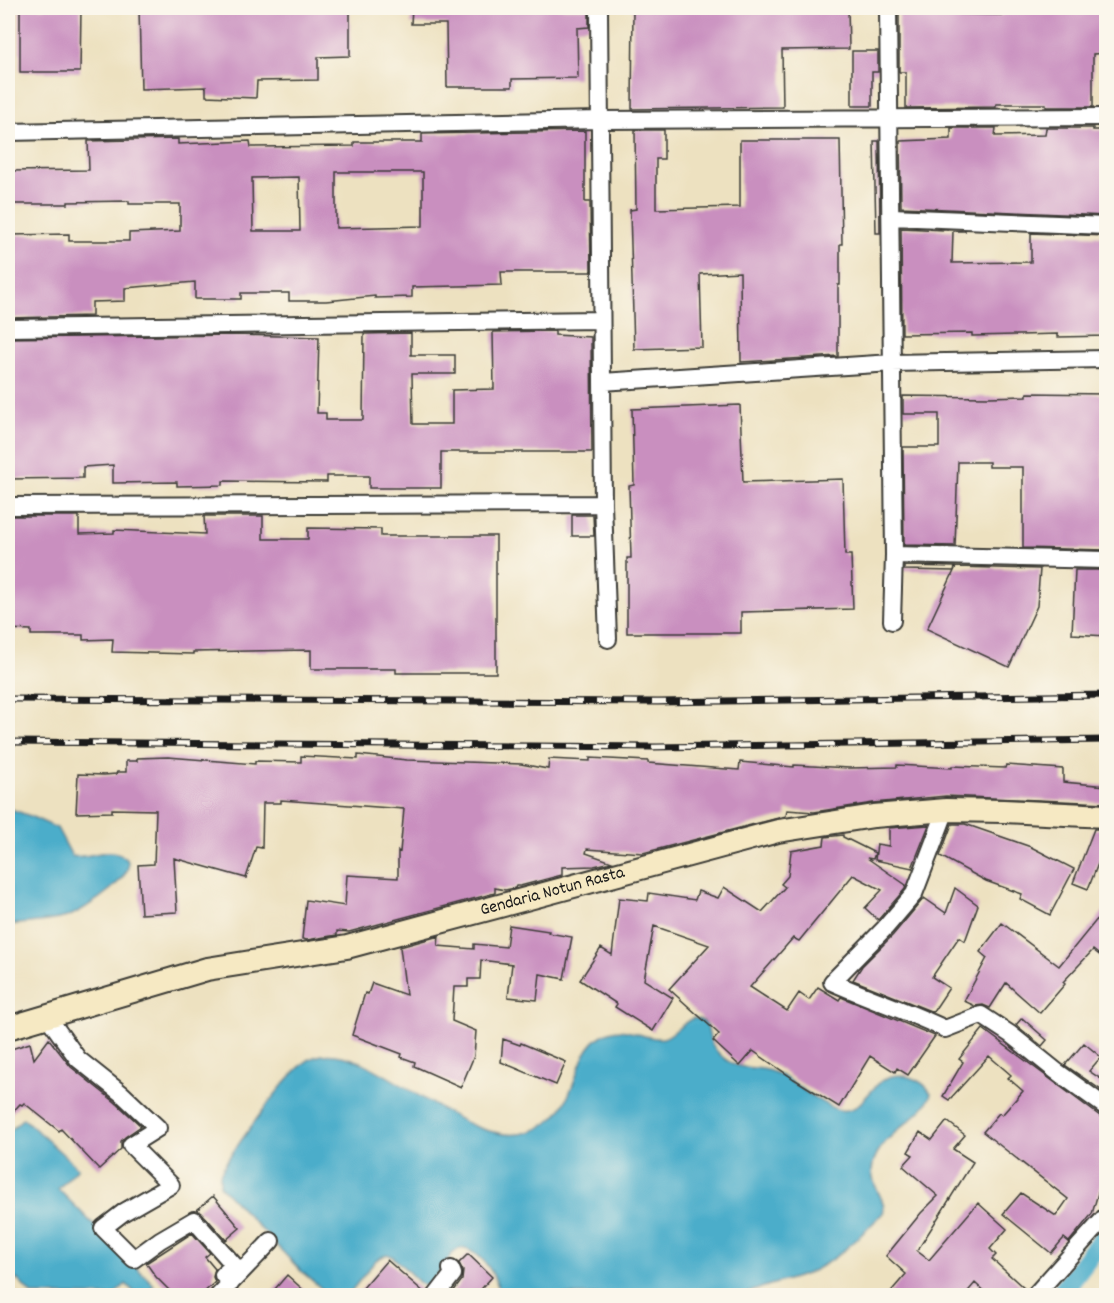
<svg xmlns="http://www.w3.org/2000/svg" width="1114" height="1303" viewBox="0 0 1114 1303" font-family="Dekko,sans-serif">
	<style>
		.water { fill: #4badca; stroke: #346473; stroke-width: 1.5 }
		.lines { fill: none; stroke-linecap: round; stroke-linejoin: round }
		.canal { stroke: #4badca; stroke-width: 21 }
		.building { fill: #c98fbf; fill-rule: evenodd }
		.street-casing { stroke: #3b3a35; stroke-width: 20 }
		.secondary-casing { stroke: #3b3a35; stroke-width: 26 }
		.street { stroke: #fff; stroke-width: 16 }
		.secondary { stroke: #f6e9c3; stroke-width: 22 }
		.rail-casing { stroke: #1c1c1c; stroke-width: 7 }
		.rail { stroke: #fbf7ec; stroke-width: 4.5; stroke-dasharray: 14; stroke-linecap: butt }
		.labels { text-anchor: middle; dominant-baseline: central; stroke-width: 5; stroke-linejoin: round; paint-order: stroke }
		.street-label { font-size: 18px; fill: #1c1c1c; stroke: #fbf7ec }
	</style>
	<rect width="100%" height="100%" fill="#fbf7ec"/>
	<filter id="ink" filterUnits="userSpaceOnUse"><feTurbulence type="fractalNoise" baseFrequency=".0167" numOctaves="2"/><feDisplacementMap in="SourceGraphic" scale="12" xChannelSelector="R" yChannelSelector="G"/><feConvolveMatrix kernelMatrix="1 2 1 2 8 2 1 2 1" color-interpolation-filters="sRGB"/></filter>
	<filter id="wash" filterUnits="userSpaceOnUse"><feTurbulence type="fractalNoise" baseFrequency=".008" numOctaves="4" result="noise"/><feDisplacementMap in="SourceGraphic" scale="24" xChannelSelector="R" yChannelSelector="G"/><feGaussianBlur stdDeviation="1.35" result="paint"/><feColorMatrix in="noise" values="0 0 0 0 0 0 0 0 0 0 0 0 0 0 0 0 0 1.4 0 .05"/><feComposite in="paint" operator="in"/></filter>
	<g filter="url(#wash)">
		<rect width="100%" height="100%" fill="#ede1c0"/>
		<path class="water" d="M8 808 30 816 57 828 72 856C88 860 105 846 121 855 151 869 80 913 67 917 48 922 27 923 8 925Z
			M693 1018C713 1021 705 1030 712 1044 716 1051 722 1057 728 1061 741 1070 753 1066 767 1070 793 1077 811 1100 836 1109 868 1120 870 1065 909 1077 919 1080 926 1085 931 1093 927 1117 882 1131 873 1164 868 1186 888 1199 883 1213 860 1236 837 1261 806 1274 785 1282 763 1285 744 1295H501C495 1275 484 1251 460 1248L452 1254 429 1286 422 1285 392 1256 387 1254 376 1260 348 1295H329L301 1271 220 1186V1174L228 1159C245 1136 289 1069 312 1058 366 1032 460 1153 529 1132 582 1116 568 1057 601 1036 625 1021 643 1041 663 1038 671 1037 682 1023 693 1018Z
			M23 1118 78 1168 58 1189 154 1285 143 1296 137 1295 126 1284 113 1296 32 1295 17 1279 8 1285V1133Z"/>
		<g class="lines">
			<path class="canal" d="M1059 1296 1106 1234"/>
		</g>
		<g id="blocks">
			<path class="building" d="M20 8H81L80 72H20Z
				M139 8H350V56L318 57V80L257 81 256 98 206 96V87L141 89Z
				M412 8H589V27L577 28 578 78 512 79V87H447L446 24H411Z
				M633 8H848L849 49 782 50 783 107 632 109Z
				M1107 8V53L1093 54V107H1046V104H996V107L906 108V72H899V11L942 12V14L1003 15V9Z
				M852 51H878V72H872V106H852Z
				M951 128H996L995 136 1045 135 1046 128H1093V130H1107V216L901 207 900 141 951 139Z
				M635 130H664V159H656V209L740 207V140H840L842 244H840V285H838V356L741 362 740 272 700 274 702 347 634 349 630 210 636 209Z
				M585 131V202H590L591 272H501L502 285 412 287V297L375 298V296L326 301H289V293H241V299H195V282L125 288V301L92 302V316L8 318V235L69 234V241H129V233L180 231V204H129V201L68 202V204H8V171L89 170 88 141 178 139V144L250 141 251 147 354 146V142H422V134ZM336 172H423V226L336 228ZM299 177 300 231H253L252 178Z
				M874 141H879L880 233H876Z
				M901 228 966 231H953L952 263 1031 262V233L1107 236V336L1058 337V334L972 336V333L902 334Z
				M555 331V335L591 337 592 452H441V488H369V476H327V482L223 481V485L177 486V482L113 483V465L83 467V478L8 479V338L235 335 319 337 317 413H326V420H363L364 334 411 333V355H455V374H412L413 424H452V390L494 389 493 332Z
				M1027 393 1107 394V437H1103V476H1107V550L1023 548V467H989V462H958L955 546 904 545 903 447H939V414H903V396L989 397 1027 396Z
				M740 405 743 482 843 479 845 555H851L853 609 741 612V633H627V558H631L629 486 634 485 632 409Z
				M572 515H593L594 536H572Z
				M8 516H79V534L114 533V530L205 534 204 516H263V539H308V528L381 529V536H496V673H396V669H311V650L193 652V654L112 652 113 639 83 640V635H31V630L8 629Z
				M904 566 955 567 954 571 956 567 1040 569 1037 606 1009 667 927 629 954 571 904 570Z
				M1075 570H1107V636L1072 634Z
				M358 755 407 760 521 764 548 769 549 759 590 761V758L648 761V763L739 770 740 762 794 767V765L849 768 897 767V765L952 768V766L1005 768 1006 765 1063 769V782L1107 786V803L946 796 873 803 814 812 787 810 786 816 643 853 587 849 586 853 612 862 594 866 562 867V875L520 886H516L515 888 505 890 495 888V893L349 932 337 931V935L307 940 302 939 306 900 345 906 347 875 398 878V851L400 852 404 809 281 800V803H263L262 848 256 847 246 878 174 858 177 912 141 914 138 865 154 864 156 810 112 809V812L76 813 78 774 104 775 116 774 117 772H126V761H137V758L168 757 255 764V761L301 762V756L358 759Z
				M952 824H965L1031 847 1074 869 1050 915 1020 899 1022 894 986 881 940 856Z
				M929 825 912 868 875 860 877 844 889 846V828Z
				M1094 829H1107V841L1088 889 1073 883Z
				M843 835V837L875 853 873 859 867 858 906 885 905 889 878 920 865 908 882 890 853 875 799 941 793 938 750 987 787 1011 799 993 809 1000 818 987 839 1000 841 997 935 1036 908 1075 897 1068 895 1072 870 1056 839 1107 794 1079 753 1051 740 1066 713 1041 719 1034 669 989 709 945 654 926 644 980 673 998 653 1031 615 1007 617 1004 580 980 601 948 612 955 619 898 648 901 649 893 695 900 698 891 718 898 724 887 762 912 785 887 781 884 788 876 791 851 824 845 825 837Z
				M955 888 978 905 965 941 959 937 932 977 949 988 933 1012 853 980 862 966 893 935 924 898 946 913Z
				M1107 907V961L1093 950 1063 982 1065 984 1040 1013 1006 983 990 1008 983 1005 975 1006 964 1001 987 958 980 952 1002 923 1059 966Z
				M509 925 549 931 548 933 572 937 564 979 540 974 537 1000 508 997 512 964 481 960 480 979H468V987H454L452 1021 476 1031 474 1056 461 1087 414 1066 415 1062 401 1057 402 1054 352 1035 365 993 368 994 372 983 406 995 400 947 439 936 438 946 474 949V944L506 947Z
				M1022 1018 1047 1040 1042 1046 1016 1025Z
				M983 1029 1100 1116 1107 1117V1162L1092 1214 1069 1242 1064 1238 1051 1253 1003 1214 1021 1193 1056 1216 1068 1199 983 1132 999 1113 1002 1115 1023 1091 1008 1078 1011 1075 989 1056 949 1100 943 1096 963 1062 959 1059Z
				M49 1039 71 1067 115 1102 141 1126 125 1137 121 1141V1149L99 1169 61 1129 59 1131 24 1103 22 1105 20 1104 8 1117V1050L30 1043 34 1059Z
				M503 1039 520 1045 521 1043 566 1062 556 1085 501 1062Z
				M1084 1043 1101 1057 1089 1071 1107 1083V1094L1065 1065Z
				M947 1121 965 1135 953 1149 973 1162 917 1251 929 1260 978 1203 1007 1229 990 1249 996 1255 992 1259 1026 1290 1024 1296H989L975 1283 964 1296H887L906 1274 886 1256 921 1213 938 1196 903 1166 913 1155 908 1152 920 1132 932 1140Z
				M213 1196 240 1228 226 1240 202 1213 197 1210Z
				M192 1233 210 1253 205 1257 215 1269 213 1277 215 1282 200 1296H175L156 1277 146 1263Z
				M468 1254 492 1277 475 1296H450L462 1280 463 1271 459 1263Z
				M387 1260 426 1294V1296H356Z
				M287 1275 310 1296H269Z"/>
		</g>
	</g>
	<g filter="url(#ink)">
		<use href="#blocks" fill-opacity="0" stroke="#3b3a35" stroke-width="1.5"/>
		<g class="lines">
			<defs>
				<path id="street" d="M599 8 603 504 608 639
					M888 8 894 555 892 621
					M8 132 600 120 1106 117
					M892 217 1106 226
					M8 328 601 320
					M602 382 892 363 1106 359
					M8 506 603 504
					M894 555 1106 560
					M946 810 914 894 885 928 832 982C870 999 908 1011 945 1029L981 1015 1010 1034 1056 1071 1106 1107
					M47 1016 78 1059 122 1094 158 1128 131 1145 171 1185 124 1212 103 1228 134 1259 160 1240 194 1220 234 1265 223 1275 231 1283
					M218 1296 271 1241
					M436 1296 453 1274 451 1269
					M1034 1296 1106 1216"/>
				<g id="secondary">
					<path id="s1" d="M8 1028 207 969 347 947 778 831 874 816 946 810 1003 811 1106 816"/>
				</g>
			</defs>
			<use href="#street" class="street-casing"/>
			<use href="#secondary" class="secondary-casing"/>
			<use href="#street" class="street"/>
			<use href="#secondary" class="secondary"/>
			<defs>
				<path id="rail" d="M8 699 658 702 1106 695
					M8 742 654 747 1106 740"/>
			</defs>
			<use href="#rail" class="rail-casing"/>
			<use href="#rail" class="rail"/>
		</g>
	</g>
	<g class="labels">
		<g class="street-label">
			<text stroke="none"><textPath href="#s1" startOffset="562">Gendaria Notun Rasta</textPath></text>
		</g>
	</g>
	<rect width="1114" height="1303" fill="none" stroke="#fbf7ec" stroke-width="30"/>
</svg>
